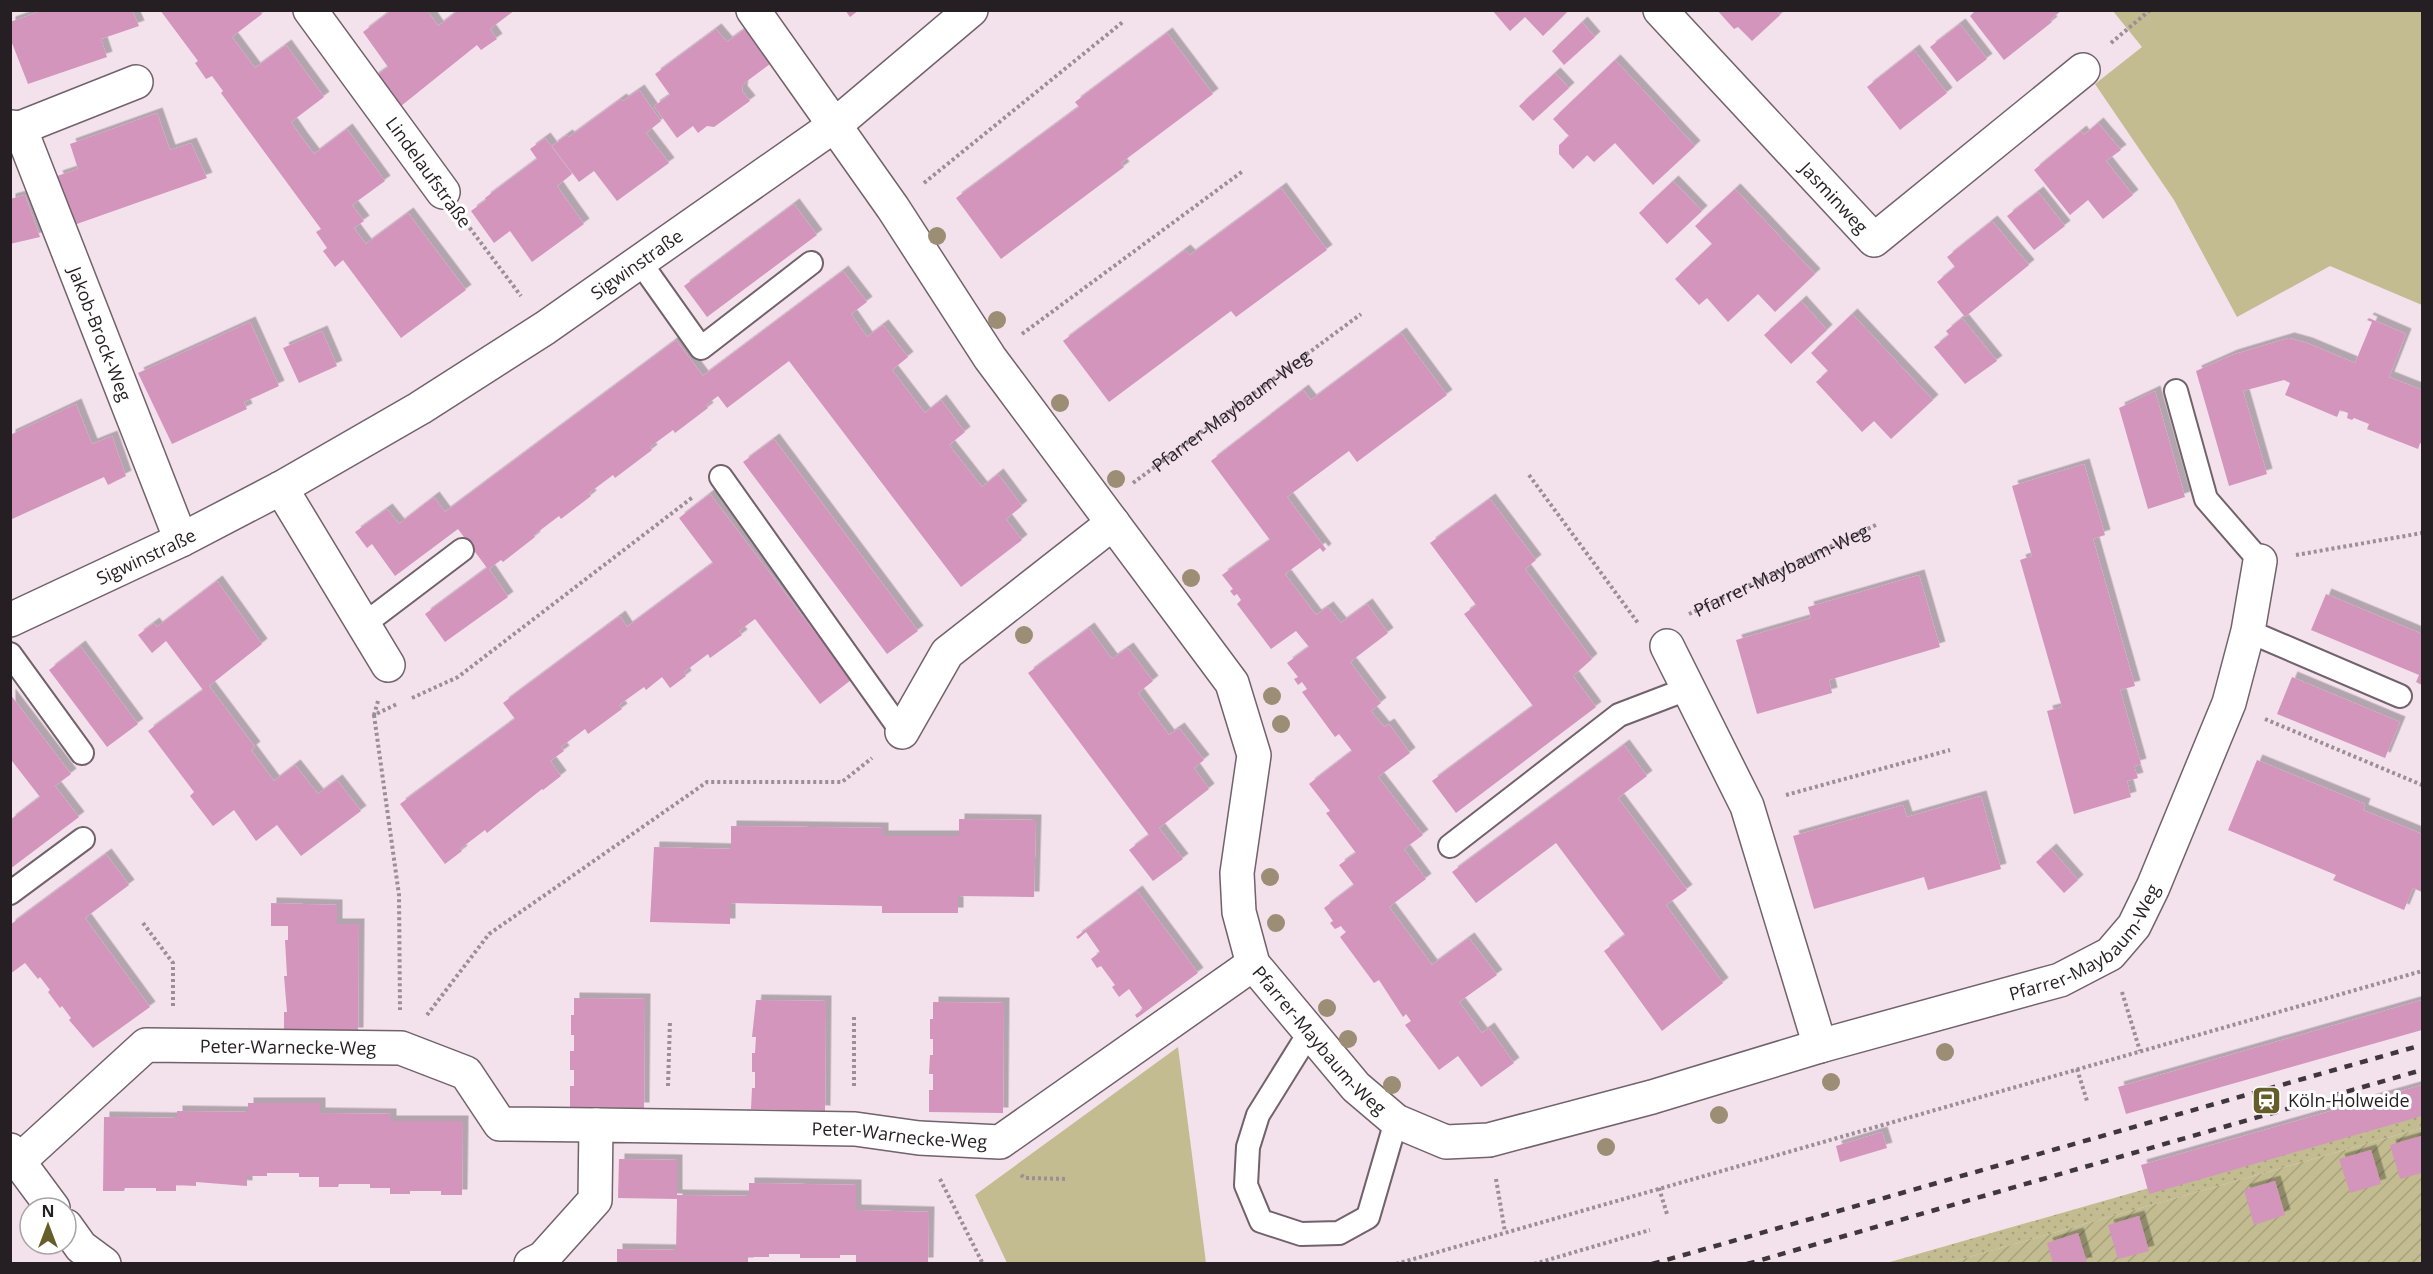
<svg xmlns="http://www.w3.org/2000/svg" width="2433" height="1274" viewBox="0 0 2433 1274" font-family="'Open Sans',sans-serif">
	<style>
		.grass { fill: url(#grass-dots) }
		.park { fill: #c2bc90 }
		.garden { fill: url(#garden-furrows) }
		.building { fill: #d495bd; filter: url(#shadow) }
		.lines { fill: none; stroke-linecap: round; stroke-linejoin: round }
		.lane-casing { stroke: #71626b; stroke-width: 26 }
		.street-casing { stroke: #71626b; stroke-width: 36 }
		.secondary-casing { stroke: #71626b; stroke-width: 36 }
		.path { stroke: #9b8e96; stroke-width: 4; stroke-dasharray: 3 3; stroke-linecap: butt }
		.lane { stroke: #fff; stroke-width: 22 }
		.street { stroke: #fff; stroke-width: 33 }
		.secondary { stroke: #fff; stroke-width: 33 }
		.rail { stroke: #40373c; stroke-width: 4.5; stroke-dasharray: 8 8; stroke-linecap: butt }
		.tree { fill: #9b8e75 }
		.labels { text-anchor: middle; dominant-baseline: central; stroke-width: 6; stroke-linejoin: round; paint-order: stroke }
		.street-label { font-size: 18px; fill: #251e22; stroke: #fff }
		.poi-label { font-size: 18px; fill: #251e22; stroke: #fff; text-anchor: start }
	</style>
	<defs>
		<pattern id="grass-dots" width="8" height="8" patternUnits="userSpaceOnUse" patternTransform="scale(1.5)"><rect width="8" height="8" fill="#c2bc90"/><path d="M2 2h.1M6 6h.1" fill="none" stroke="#a7a17c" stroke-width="1.8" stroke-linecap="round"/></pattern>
		<pattern id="garden-furrows" width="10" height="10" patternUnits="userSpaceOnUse" patternTransform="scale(1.5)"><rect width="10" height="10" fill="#c2bc90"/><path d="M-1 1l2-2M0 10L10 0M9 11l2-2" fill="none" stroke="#a7a17c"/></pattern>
		<filter id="shadow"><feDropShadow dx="5.5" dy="-5.5" stdDeviation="0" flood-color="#0004"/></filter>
	</defs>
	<rect width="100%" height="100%" fill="#f3e1ec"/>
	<path class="grass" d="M2422 1110V1128L1948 1263 1883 1264Z"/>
	<path class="park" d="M2113 11H2422V305L2330 266 2237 317 2174 200 2095 84 2142 47Z
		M1178 1047 1206 1263H1007L975 1195Z"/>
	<path class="garden" d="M2422 1128V1263H1948Z"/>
	<path class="building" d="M44 10H132L139 26 101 39 107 57 28 84 10 38V22Z
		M160 10H260L262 14 232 37 255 68 286 45 324 97 291 122 302 138 314 154 347 129 385 181 352 205 364 221 354 228 366 244 408 213 466 290 401 338 343 260 335 267 323 251 327 248 316 232 321 229 221 93 223 91 212 76 206 79 195 63 198 61Z
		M392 10H427L438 26 459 10H515L490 29 497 39 481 50 477 45 396 110 373 78 388 67 363 32Z
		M845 10H859L850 17Z
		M1492 10H1569L1543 36 1525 17 1510 31Z
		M1717 10H1776L1780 15 1752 41 1738 27 1734 29Z
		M1976 10H2062L2050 20 2052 22 2004 60 1970 16Z
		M1582 22 1595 37 1564 65 1552 51Z
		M1960 24 1987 59 1957 82 1930 47Z
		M716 29 727 42 745 29 770 64 743 84 742 91 750 101 714 127 707 126 698 133 693 126 677 138 654 106 670 95 655 74Z
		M1167 33 1213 94 1121 163 1124 167 1001 259 956 198 1079 107 1075 102Z
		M1914 50 1947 93 1900 130 1867 87Z
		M1615 60 1695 146 1653 185 1615 143 1594 162 1587 155 1573 169 1559 154V145L1569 136 1553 119Z
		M1555 73 1569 88 1533 121 1519 106Z
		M639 90 661 121 646 133 669 163 617 201 594 171 579 182 552 146 567 135 569 137 621 99 623 101Z
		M157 113 170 150 191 143 207 178 74 225 57 176 78 169 70 144Z
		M2098 123 2121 150 2106 161 2133 195 2103 219 2088 200 2070 215 2034 170 2081 131 2084 135Z
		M545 138 572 174 557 186 584 224 532 262 510 231 494 243 471 211 486 200 485 198 537 159 530 149Z
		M1673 181 1702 211 1667 244 1639 213Z
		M1281 188 1327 250 1236 317 1231 311 1109 402 1063 341 1185 250 1190 255Z
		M1735 189 1815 274 1775 312 1758 294 1728 322 1707 298 1699 305 1675 279 1712 244 1695 226Z
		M2038 192 2065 226 2034 250 2007 216Z
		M25 195 40 237 10 244V199Z
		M794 204 817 235 707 317 684 286Z
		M1992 221 2029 265 1965 317 1937 282 1955 267 1947 257Z
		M843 271 867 302 851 314 867 337 883 325 908 357 892 370 925 413 941 400 965 432 949 445 982 487 998 474 1022 506 1006 519 1022 540 961 587 789 361 727 408 718 396 706 405 708 408 675 433 673 430 650 447 652 450 615 478 613 475 589 493 591 496 561 519 559 516 534 535 535 537 503 562 501 560 489 569 508 597 445 642 425 614 487 568 458 529 395 576 372 544 367 548 355 532 387 509 399 524 434 497 445 512 676 340 703 376Z
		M1801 301 1827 330 1791 364 1764 335Z
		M1852 314 1933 400 1891 439 1874 421 1862 432 1816 382 1828 371 1811 353Z
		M1962 318 1997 361 1965 384 1934 347 1949 335 1946 331Z
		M2369 318 2406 334 2389 377 2422 390V444L2420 443 2418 449 2367 429 2369 424 2354 418 2352 420 2347 418 2348 413 2340 410 2337 417 2285 395 2290 383 2284 380 2243 391 2267 474 2229 486 2196 371 2232 355 2289 338 2307 343 2355 363 2372 322 2367 320Z
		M250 322 279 386 244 402 247 409 172 444 138 373Z
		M322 331 337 366 299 383 283 348Z
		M1401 333 1447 395 1357 462 1349 451 1287 497 1326 549 1323 552 1320 548 1285 574 1316 615 1328 607 1341 623 1367 604 1388 633 1350 662 1381 703 1371 711 1384 727 1389 724 1410 753 1378 777 1423 835 1404 849 1426 879 1389 907 1432 965 1469 938 1497 975 1459 1002 1482 1033 1489 1028 1514 1063 1481 1087 1458 1056 1439 1070 1405 1025 1411 1021 1406 1014 1403 1017 1379 980 1374 983 1340 937 1346 932 1343 929 1341 926 1335 929 1330 923 1333 921 1324 908 1354 885 1339 865 1356 853 1326 813 1330 811 1309 784 1352 751 1339 734 1335 737 1302 692 1307 689 1302 682 1298 685 1294 679 1298 677 1287 663 1309 647 1296 631 1271 649 1237 604 1241 600 1237 594 1234 596 1230 591 1233 589 1222 575 1270 540 1211 461 1303 390 1311 400Z
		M2155 391 2185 497 2148 509 2119 408Z
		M76 404 92 444 112 436 126 476 108 485 104 477 10 520V435Z
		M774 439 918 631 887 654 743 462Z
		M2084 464 2105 535 2093 539 2135 686 2120 690 2141 764 2134 766 2138 778 2127 781 2131 797 2074 814 2047 711 2062 707 2020 560 2032 556 2012 486Z
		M710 494 851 680 820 704 755 619 739 631 742 635 710 658 708 654 684 672 686 676 670 688 662 677 646 690 644 687 619 705 622 709 588 734 585 729 561 747 564 751 550 761 561 776 543 790 542 789 487 833 485 830 460 849 462 851 445 864 400 804 515 719 503 703 620 616 627 627 713 563 679 518Z
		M1490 499 1536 560 1525 569 1592 659 1573 676 1596 707 1456 813 1432 781 1533 706 1464 614 1476 605 1430 543Z
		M1919 575 1940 647 1829 680 1832 693 1757 714 1736 640 1811 618 1808 607Z
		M217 581 262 644 209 686 255 747 251 750 274 781 295 765 318 794 337 780 361 811 301 856 277 825 256 841 234 810 213 826 190 796 194 792 148 731 203 690 166 641 152 653 138 635 154 623 157 627Z
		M2326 594 2422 634V685L2416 682 2419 675 2311 630Z
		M1089 628 1112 659 1128 648 1153 681 1138 693 1169 735 1179 728 1204 760 1194 768 1209 789 1159 828 1183 859 1153 881 1129 850 1149 835 1028 673Z
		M80 646 138 724 107 747 49 670Z
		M2292 677 2400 722 2385 758 2277 714Z
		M10 694 71 774 55 786 79 817 10 869V820L40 797 12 761 10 762Z
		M1624 745 1647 776 1618 798 1687 890 1666 905 1723 983 1662 1031 1604 951 1625 935 1556 843 1476 903 1452 872Z
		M2257 760 2365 804 2363 810 2422 834V892L2413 888 2404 910 2333 880 2336 875 2228 830Z
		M1981 796 2001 869 1928 890 1924 877 1814 909 1793 836 1903 805 1907 817Z
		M959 819 1036 820 1034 897 958 896V913H882V906L730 903V924L650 922 654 847 731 849V826L883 828V836H959Z
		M2051 849 2078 880 2064 893 2036 862Z
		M106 854 129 885 85 918 150 1007 93 1048 69 1020 71 1018 62 1006 60 1008 48 992 50 990 40 977 38 979 25 963 10 974V925Z
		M1137 891 1198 973 1137 1018 1135 1015 1143 1009 1129 989 1119 997 1112 987 1115 985 1101 966 1097 968 1091 959 1100 952 1086 932 1078 939 1076 937Z
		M271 903 337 905V924H359L358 1033H284V1012H287L284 976H287L285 940H288V926H271Z
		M574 998 645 999 644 1108 570 1107V1086H574V1070H570V1051H574V1035H571V1015H574Z
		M756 1000 826 1001 825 1111 751 1109 752 1088H755V1072H752V1053H755L756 1037H752Z
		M2422 1000V1030L2126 1114 2118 1087Z
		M933 1002 1004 1003 1003 1113 929 1112V1090H933V1074H929L930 1055H933V1039H930V1019H933Z
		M2422 1085V1116L2149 1194 2141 1165Z
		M248 1103H320V1113L391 1114V1121H463L462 1195H441V1191H410V1194H390V1188H370V1184H339L338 1187H319V1177H299V1173H267V1176H247V1186L196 1182V1186L176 1185V1191H156V1188H125L124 1191H103L104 1117 177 1118V1111L248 1112Z
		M1882 1132 1887 1148 1840 1162 1836 1146Z
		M2421 1136 2422 1173 2400 1179 2390 1145Z
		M2371 1150 2381 1184 2350 1193 2339 1159Z
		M619 1159 677 1160V1195L749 1196V1183L856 1185V1210L929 1212 928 1263H856V1255H840V1258H800V1254H769V1257H748V1263H617V1249L676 1250 677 1199 618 1198Z
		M2275 1181 2285 1215 2254 1225 2244 1190Z
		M2139 1216 2149 1251 2118 1259 2108 1225Z
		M2078 1233 2087 1263H2053L2047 1243Z"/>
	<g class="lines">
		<defs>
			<path id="lane" d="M640 262 701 348 811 263
				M2176 391 2206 499 2260 561
				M721 477 902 732
				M363 625 462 550
				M2248 631 2400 696
				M10 654 82 753
				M1450 846 1619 715 1687 689
				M10 893 83 839
				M1309 1033 1258 1115 1248 1147 1246 1185 1261 1221 1301 1234 1339 1233 1368 1217 1396 1121"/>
			<g id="street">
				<path d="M310 10 443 192"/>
				<path id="s3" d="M753 10 893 208 990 358 1232 683 1254 755 1237 873 1239 912 1253 964 1356 1087 1396 1121 1446 1142 1489 1140 1652 1097 1820 1046 2060 980 2110 954 2134 926 2153 887 2229 703 2248 631 2260 561"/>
				<path id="s4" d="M1660 10 1874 240 2083 70"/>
				<path id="s5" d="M10 127 20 128 181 540"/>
				<path d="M20 128 136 82"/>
				<path d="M281 488 388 665"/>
				<path d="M1667 646 1747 806 1820 1046"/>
				<path d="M902 732 947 653 1113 523"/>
				<path d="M10 1150 53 1208"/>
				<path id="s6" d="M19 1161 146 1045 401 1048 466 1073 500 1124 596 1125"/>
				<path d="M66 1226 81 1247 104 1264"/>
				<path id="s7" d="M531 1264 543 1258 595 1200 596 1125 855 1129 919 1138 1000 1142 1253 964"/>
			</g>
			<g id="secondary">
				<path id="s8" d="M10 620 181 540 281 488 420 408 545 328 835 125 971 10"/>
			</g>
		</defs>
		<use href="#lane" class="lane-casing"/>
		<use href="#street" class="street-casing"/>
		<use href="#secondary" class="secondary-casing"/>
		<g class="path">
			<path d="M2111 43 2150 10"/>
			<path d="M924 183 1124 21"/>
			<path d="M466 223 521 296"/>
			<path d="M1022 334 1243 171"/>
			<path d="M1529 475 1638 623"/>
			<path id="s1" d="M1133 483 1361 314"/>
			<path d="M2296 555 2422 533"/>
			<path id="s2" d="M1689 614 1878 524"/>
			<path d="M412 698 458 677 693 497"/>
			<path d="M378 701 374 715 397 704"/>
			<path d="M374 715 399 895 400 1010"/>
			<path d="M2265 719 2422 785"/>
			<path d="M1786 795 1950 750"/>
			<path d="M143 923 173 963V1006"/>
			<path d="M2122 992 2140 1051"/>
			<path d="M427 1015 489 934 707 782H842L872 758"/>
			<path d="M854 1017V1089"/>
			<path d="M2077 1069 2087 1101"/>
			<path d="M668 1086 670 1020"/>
			<path d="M1021 1175 1025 1178 1068 1179"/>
			<path d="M940 1179 983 1264"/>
			<path d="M1496 1179 1505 1232"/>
			<path d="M1659 1188 1667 1214"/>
			<path d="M1396 1264 2422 971"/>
			<path d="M1534 1264 1650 1230"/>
		</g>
		<use href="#lane" class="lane"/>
		<use href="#street" class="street"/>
		<use href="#secondary" class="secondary"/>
		<path class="rail" d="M1652 1264 2422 1045
			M1747 1264 2422 1070"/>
	</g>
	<g class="tree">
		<circle cx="937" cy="236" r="9"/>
		<circle cx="997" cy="320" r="9"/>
		<circle cx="1060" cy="403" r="9"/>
		<circle cx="1116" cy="479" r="9"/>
		<circle cx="1191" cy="578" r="9"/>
		<circle cx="1024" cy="635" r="9"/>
		<circle cx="1272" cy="696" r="9"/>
		<circle cx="1281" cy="724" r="9"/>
		<circle cx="1270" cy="877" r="9"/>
		<circle cx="1276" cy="923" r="9"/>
		<circle cx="1327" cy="1008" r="9"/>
		<circle cx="1348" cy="1039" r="9"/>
		<circle cx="1945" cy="1052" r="9"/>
		<circle cx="1831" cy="1082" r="9"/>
		<circle cx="1392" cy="1085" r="9"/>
		<circle cx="1719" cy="1115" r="9"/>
		<circle cx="1606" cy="1147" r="9"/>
	</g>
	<defs>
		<symbol id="station-square" viewBox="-11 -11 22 22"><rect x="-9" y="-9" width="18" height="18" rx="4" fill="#665e2a" stroke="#fff"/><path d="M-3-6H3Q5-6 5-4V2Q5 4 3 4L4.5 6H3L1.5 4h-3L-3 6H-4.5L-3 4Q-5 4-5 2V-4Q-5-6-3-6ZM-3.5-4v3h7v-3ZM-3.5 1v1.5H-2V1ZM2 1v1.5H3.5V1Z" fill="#fff"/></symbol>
	</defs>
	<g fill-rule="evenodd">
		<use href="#station-square" x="2250" y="1084" width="33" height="33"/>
	</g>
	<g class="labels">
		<g class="street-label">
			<text transform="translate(429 172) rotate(54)">Lindelaufstraße</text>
			<text stroke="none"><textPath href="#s4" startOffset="256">Jasminweg</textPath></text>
			<text stroke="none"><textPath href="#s8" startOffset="722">Sigwinstraße</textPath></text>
			<text stroke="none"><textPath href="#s5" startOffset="231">Jakob-Brock-Weg</textPath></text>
			<text stroke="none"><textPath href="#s1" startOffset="122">Pfarrer-Maybaum-Weg</textPath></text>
			<text stroke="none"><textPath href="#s8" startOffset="150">Sigwinstraße</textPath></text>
			<text stroke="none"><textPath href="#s2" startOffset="102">Pfarrer-Maybaum-Weg</textPath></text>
			<text stroke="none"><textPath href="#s3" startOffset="2060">Pfarrer-Maybaum-Weg</textPath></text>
			<text stroke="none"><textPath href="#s3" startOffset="1215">Pfarrer-Maybaum-Weg</textPath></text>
			<text stroke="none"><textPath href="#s6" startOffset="314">Peter-Warnecke-Weg</textPath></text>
			<text stroke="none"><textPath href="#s7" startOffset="470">Peter-Warnecke-Weg</textPath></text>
		</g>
		<g class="poi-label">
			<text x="2288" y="1100">Köln-Holweide</text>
		</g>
	</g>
	<rect width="2433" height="1274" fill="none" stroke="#251e22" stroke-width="24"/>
	<g transform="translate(48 1226)"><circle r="28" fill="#ffffff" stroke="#a8a5a7" stroke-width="1.5"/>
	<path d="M0-4.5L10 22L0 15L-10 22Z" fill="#665e2a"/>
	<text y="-9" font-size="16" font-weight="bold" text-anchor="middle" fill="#251e22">N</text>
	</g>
</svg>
